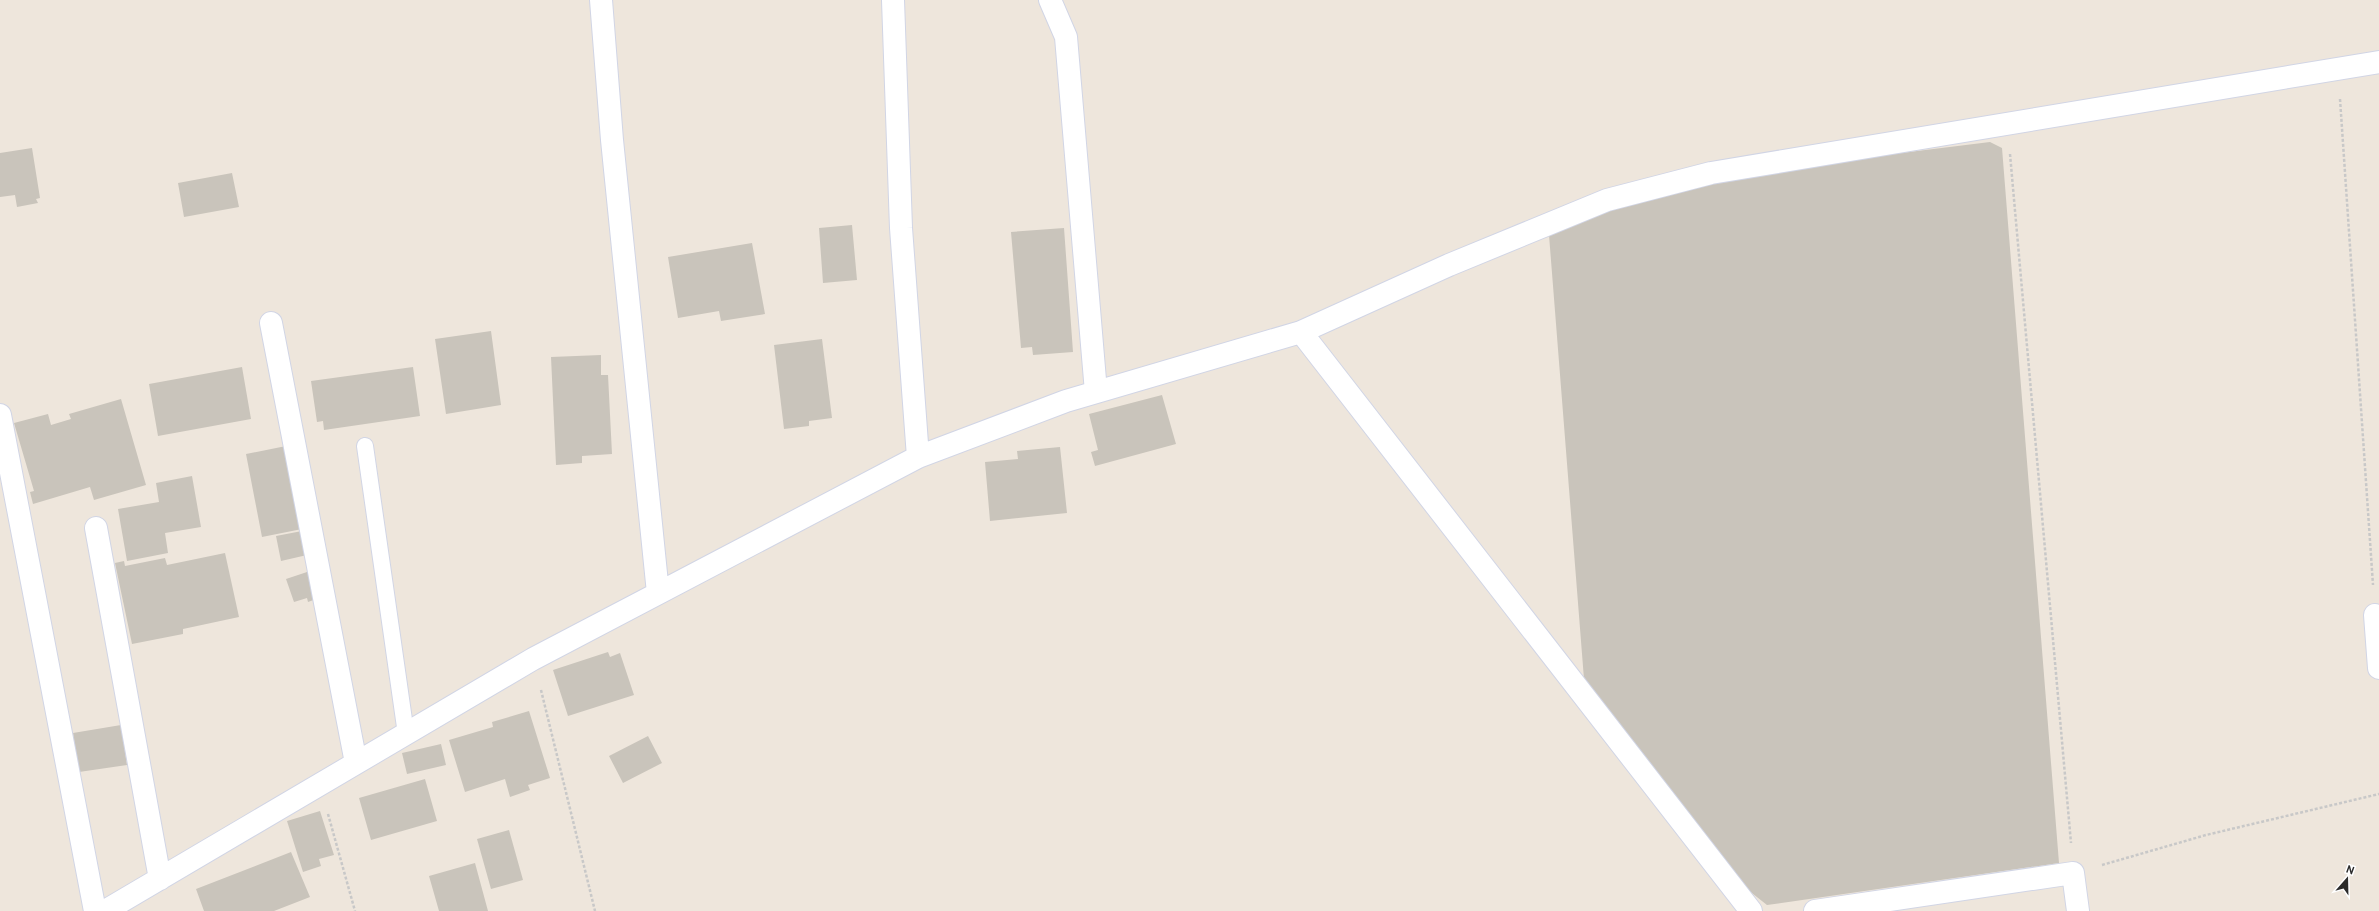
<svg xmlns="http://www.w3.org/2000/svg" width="2379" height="911" viewBox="0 0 2379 911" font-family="Overpass,sans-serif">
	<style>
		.building { fill: #c9c4bb }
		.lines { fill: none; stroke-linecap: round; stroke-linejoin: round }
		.service-casing { stroke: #d1d5e5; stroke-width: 18 }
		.minor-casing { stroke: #d1d5e5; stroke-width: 24 }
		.path { stroke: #c8c8c8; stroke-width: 2.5; stroke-dasharray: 3 2; stroke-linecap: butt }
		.service { stroke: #fff; stroke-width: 16 }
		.minor { stroke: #fff; stroke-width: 22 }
	</style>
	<rect width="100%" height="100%" fill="#eee6dc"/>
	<path class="building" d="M1990 142 2002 148 2059 863 1767 905 1743 886 1584 679 1549 235 1684 180Z
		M32 148 40 198 36 199 38 203 17 207 15 195 0 197V153Z
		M232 173 239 207 184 217 178 183Z
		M852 225 857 280 823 283 819 228Z
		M1064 228 1073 352 1033 355 1032 347 1021 348 1011 232Z
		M752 243 765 314 721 321 719 311 678 318 668 257Z
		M491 331 501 405 446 414 435 339Z
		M822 339 832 418 809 421V426L784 429 774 345Z
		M601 355V375H608L612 454 582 456V463L556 465 551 357Z
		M242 367 251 419 158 436 149 384Z
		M413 367 420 416 324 430 323 421 317 422 311 381Z
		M1162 395 1176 444 1095 466 1091 452 1098 450 1089 414Z
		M121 399 146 485 94 500 90 487 33 504 30 492 34 491 14 423 48 414 51 425 71 419 69 414Z
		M286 446 302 529 262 537 246 454Z
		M1060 447 1067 513 990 521 985 462 1018 459 1017 451Z
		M192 476 201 527 165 533 168 553 127 561 118 509 159 502 156 483Z
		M302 531 307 555 281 561 276 536Z
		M225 553 239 617 183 629V634L132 644 115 563 124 561 125 566 165 558 167 565Z
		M310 571 319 598 308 602 307 598 294 602 286 579Z
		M608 652 610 657 620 653 634 695 568 716 553 670Z
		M529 711 550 778 528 785 530 790 510 797 505 779 465 792 449 740 493 727 492 722Z
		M121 725 127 765 79 772 73 733Z
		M648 736 662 763 623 783 609 756Z
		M441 744 446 765 407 774 402 753Z
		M425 779 437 821 371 840 359 798Z
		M320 811 334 855 319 859 321 866 303 872 287 821Z
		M509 830 523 880 491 889 477 839Z
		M291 852 310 897 274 911H204L196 889Z
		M475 863 488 911H439L429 876Z"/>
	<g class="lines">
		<defs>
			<path id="service" d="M365 446 406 734"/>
			<path id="minor" d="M601 0 612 140 658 593
				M893 0 901 228 918 457
				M1050 0 1066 37 1096 392
				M271 323 356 763
				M1301 332 1751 911
				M0 415 95 911
				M96 528 160 879
				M2375 615 2379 668
				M105 911 533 659 918 457 1066 401 1301 332 1449 265 1607 200 1711 173 2379 62
				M1815 911 2073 873 2078 911"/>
		</defs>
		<use href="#service" class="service-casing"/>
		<use href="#minor" class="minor-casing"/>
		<path class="path" d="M2340 99 2373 585
			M2010 154 2071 843
			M541 690 595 911
			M328 814 355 911
			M2102 865 2206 835 2379 794"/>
		<use href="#service" class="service"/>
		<use href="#minor" class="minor"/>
	</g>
	<g transform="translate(2347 879) rotate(20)" stroke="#ffffff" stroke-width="3" paint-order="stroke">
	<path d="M0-3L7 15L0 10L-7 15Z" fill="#2b2b2b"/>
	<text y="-6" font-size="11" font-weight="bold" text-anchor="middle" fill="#2b2b2b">N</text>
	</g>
</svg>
